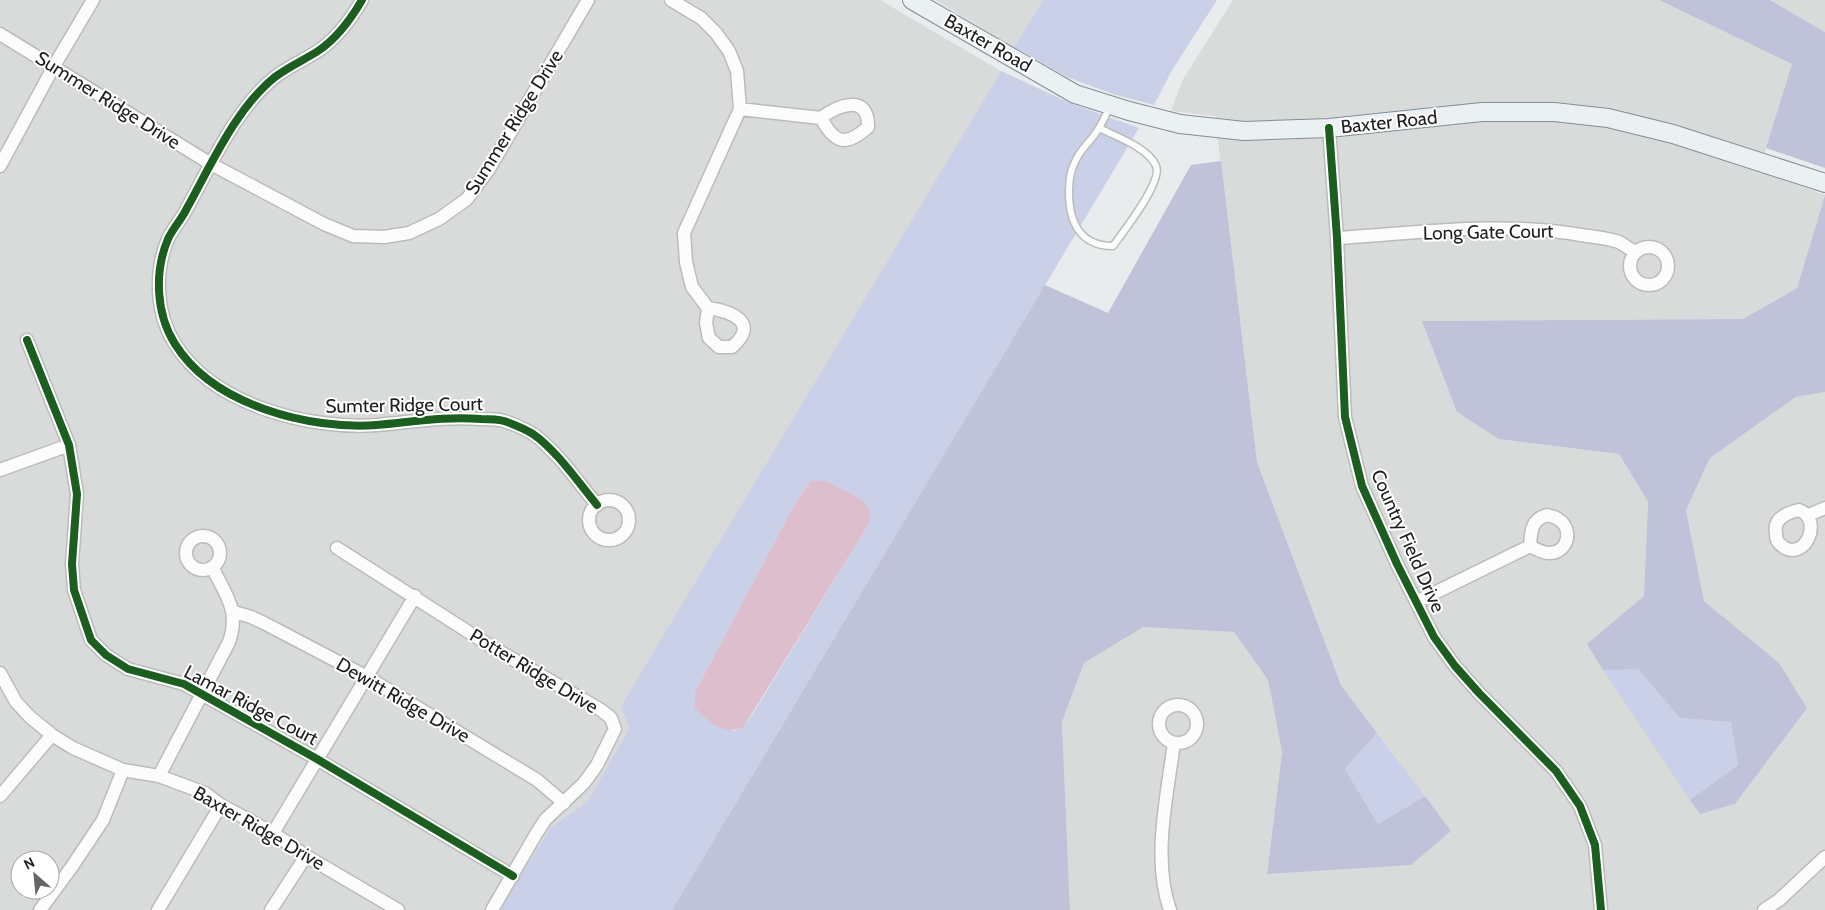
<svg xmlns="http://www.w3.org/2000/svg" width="1825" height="910" viewBox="0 0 1825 910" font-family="Cabin,sans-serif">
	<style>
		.residential { fill: #d9dbdb; fill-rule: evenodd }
		.grass { fill: #cad0e7; fill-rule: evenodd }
		.forest { fill: #c0c2d9 }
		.water { fill: #dcbecd }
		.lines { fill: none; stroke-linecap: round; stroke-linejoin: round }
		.service-casing { stroke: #babcbc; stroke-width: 9 }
		.minor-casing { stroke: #babcbc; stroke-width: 15 }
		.secondary-casing { stroke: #828d95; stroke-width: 20 }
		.service { stroke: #fcfcfc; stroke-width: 6 }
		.minor { stroke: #fcfcfc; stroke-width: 12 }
		.secondary { stroke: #ebf0f2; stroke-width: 18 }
		.cycleway-casing { stroke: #fff; stroke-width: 11 }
		.cycleway { stroke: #1b5e20; stroke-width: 8 }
		.labels { text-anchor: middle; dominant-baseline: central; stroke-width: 4; stroke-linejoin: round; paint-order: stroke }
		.street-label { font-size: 19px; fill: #1e1e1e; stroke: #fff }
	</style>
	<rect width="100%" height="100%" fill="#e8ecec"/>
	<path class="residential" d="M0 0H880L1001 71 622 706 629 728 587 802 551 827 499 910H0ZM20 860H50V890H20Z
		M935 0H1043L1014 47Z
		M1233 0H1659L1793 64 1759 171 1825 195 1797 288 1743 319 1423 321 1499 439 1619 454 1648 502 1644 596 1587 645 1779 663 1704 601 1686 510 1710 458 1796 397 1825 392V910H1070L1062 722 1084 663 1143 626 1234 632 1268 680 1282 752 1267 873 1451 831 1341 685 1257 462 1215 116 1171 111 1182 81Z
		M1770 0H1825V32Z"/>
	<path class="grass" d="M1043 0H1217L1171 72 1154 105 1113 94 1067 77 1014 47Z
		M1001 71 1070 103 1139 128 672 910H499L551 827 587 802 629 728 621 706ZM826 481 870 522 752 715 743 728 734 731 695 692 793 507 809 482Z
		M1638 668 1680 718 1731 722 1738 765 1690 800 1603 670Z
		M1377 733 1425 796 1378 824 1345 769Z"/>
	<path class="forest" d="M1659 0H1770L1825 32V168L1766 148 1792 64Z
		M1221 161 1257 462 1341 685 1377 733 1345 769 1378 824 1425 796 1451 831 1411 865 1267 874 1282 752 1268 680 1234 632 1143 627 1084 663 1062 722 1070 910H672L1045 285 1108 313 1191 165Z
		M1825 195V392L1796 397 1710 458 1686 510 1704 601 1779 663 1807 708 1735 804 1700 814 1690 800 1738 765 1731 722 1680 718 1638 669 1603 670 1587 644 1644 596 1648 502 1619 454 1499 439 1457 412 1422 321 1743 319 1797 288Z"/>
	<path class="water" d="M810 481H826L861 499 870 510V522L743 728C723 735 709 722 695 708V692L793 507Z"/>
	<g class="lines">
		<defs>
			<path id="service" d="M1099 128C1115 136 1149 148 1156 166 1163 182 1123 232 1113 246 1080 246 1069 222 1069 192 1069 182 1070 171 1075 162 1079 151 1089 143 1095 134 1101 126 1105 116 1110 107"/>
			<path id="minor" d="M362 0C351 19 336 39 318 51 304 60 288 67 275 77 236 108 211 165 187 208 182 219 173 228 168 239 154 272 156 314 175 344 213 405 309 430 377 425 412 422 446 416 481 419 488 419 497 419 504 421 513 424 525 429 533 434 557 451 578 482 597 505
				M671 0 701 18 716 33 729 51 737 71 740 109 684 233 686 262 692 287 708 308 706 323 709 338 719 347H732C761 322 730 311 708 308
				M0 34 211 164 324 224 353 236 384 237 409 233 439 219 467 199 489 169 588 0
				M740 109 821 118C835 144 846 147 868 127 869 93 838 105 821 118
				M1329 128 1337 238 1345 417 1362 486 1397 564 1434 637 1455 666 1479 693 1556 771 1580 806 1595 845 1601 910
				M0 166 54 66 93 0
				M1337 238C1418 233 1501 221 1581 235 1593 237 1607 238 1619 242 1624 245 1630 249 1635 252
				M1630 266a19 19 0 1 1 38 0a19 19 0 1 1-38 0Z
				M27 340 69 445 77 494 72 564 74 590 91 640 106 655 128 669 184 684 317 759 513 876
				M0 470 69 445
				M589 520a20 20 0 1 1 40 0a20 20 0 1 1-40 0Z
				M1799 510C1825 520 1803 566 1780 544 1777 542 1776 538 1776 534 1773 519 1786 513 1799 510Z
				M1547 515C1550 516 1556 517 1558 519 1574 529 1568 553 1549 553 1542 553 1536 549 1530 546 1531 531 1531 520 1547 515Z
				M1809 515 1825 508
				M186 553a17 17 0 1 1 34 0a17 17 0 1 1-34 0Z
				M337 548 492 647 601 710 611 718 615 729 597 765 584 783 545 820 536 834 492 910
				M1416 602 1530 546
				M234 612 251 617 264 623 367 677 537 780 564 803
				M0 673 16 702 30 717 52 735 73 748 123 770 159 776 205 793 221 805 273 833 306 856 398 910
				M1159 724a19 19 0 1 1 38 0a19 19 0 1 1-38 0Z
				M159 776 229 642C240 611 226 595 212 567
				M0 796 52 735
				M273 833 415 596
				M40 910 71 868 103 820 123 770
				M158 910 221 805
				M271 910 306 856
				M1170 910C1152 859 1167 796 1174 743
				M1764 910 1779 900 1825 857"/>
			<path id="secondary" d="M912 0 1075 94 1129 111 1180 124 1244 131 1329 128 1482 112H1554L1608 118 1673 134 1825 183"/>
		</defs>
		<use href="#service" class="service-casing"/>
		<use href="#minor" class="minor-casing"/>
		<use href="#secondary" class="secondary-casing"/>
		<use href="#service" class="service"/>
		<use href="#minor" class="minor"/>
		<use href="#secondary" class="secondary"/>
		<defs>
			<path id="cycleway" d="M362 0C351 19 336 39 318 51 304 60 288 67 275 77 236 108 211 165 187 208 182 219 173 228 168 239 154 272 156 314 175 344 213 405 309 430 377 425 412 422 446 416 481 419 488 419 497 419 504 421 513 424 525 429 533 434 557 451 578 482 597 505
				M1329 128 1337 238 1345 417 1362 486 1397 564 1434 637 1455 666 1479 693 1556 771 1580 806 1595 845 1601 910
				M27 340 69 445 77 494 72 564 74 590 91 640 106 655 128 669 184 684 317 759 513 876"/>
		</defs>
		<use href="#cycleway" class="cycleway-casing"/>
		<use href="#cycleway" class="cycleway"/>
	</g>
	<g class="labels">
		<g class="street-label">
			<text transform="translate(988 43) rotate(30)">Baxter Road</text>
			<text transform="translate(108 100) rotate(32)">Summer Ridge Drive</text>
			<text transform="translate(514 122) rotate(-58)">Summer Ridge Drive</text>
			<text transform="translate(1389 122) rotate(-6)">Baxter Road</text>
			<text transform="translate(1488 232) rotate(-1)">Long Gate Court</text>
			<text transform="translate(404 405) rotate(-1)">Sumter Ridge Court</text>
			<text transform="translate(1408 541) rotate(66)">Country Field Drive</text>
			<text transform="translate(534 671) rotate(31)">Potter Ridge Drive</text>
			<text transform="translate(403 700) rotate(30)">Dewitt Ridge Drive</text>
			<text transform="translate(251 705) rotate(28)">Lamar Ridge Court</text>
			<text transform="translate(259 828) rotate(30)">Baxter Ridge Drive</text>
		</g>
	</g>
	<g transform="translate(35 875) rotate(333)"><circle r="24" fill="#ffffff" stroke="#a5a5a5"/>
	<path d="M0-4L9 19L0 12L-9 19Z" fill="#656666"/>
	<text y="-8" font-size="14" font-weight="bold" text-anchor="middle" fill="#1e1e1e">N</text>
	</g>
</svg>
